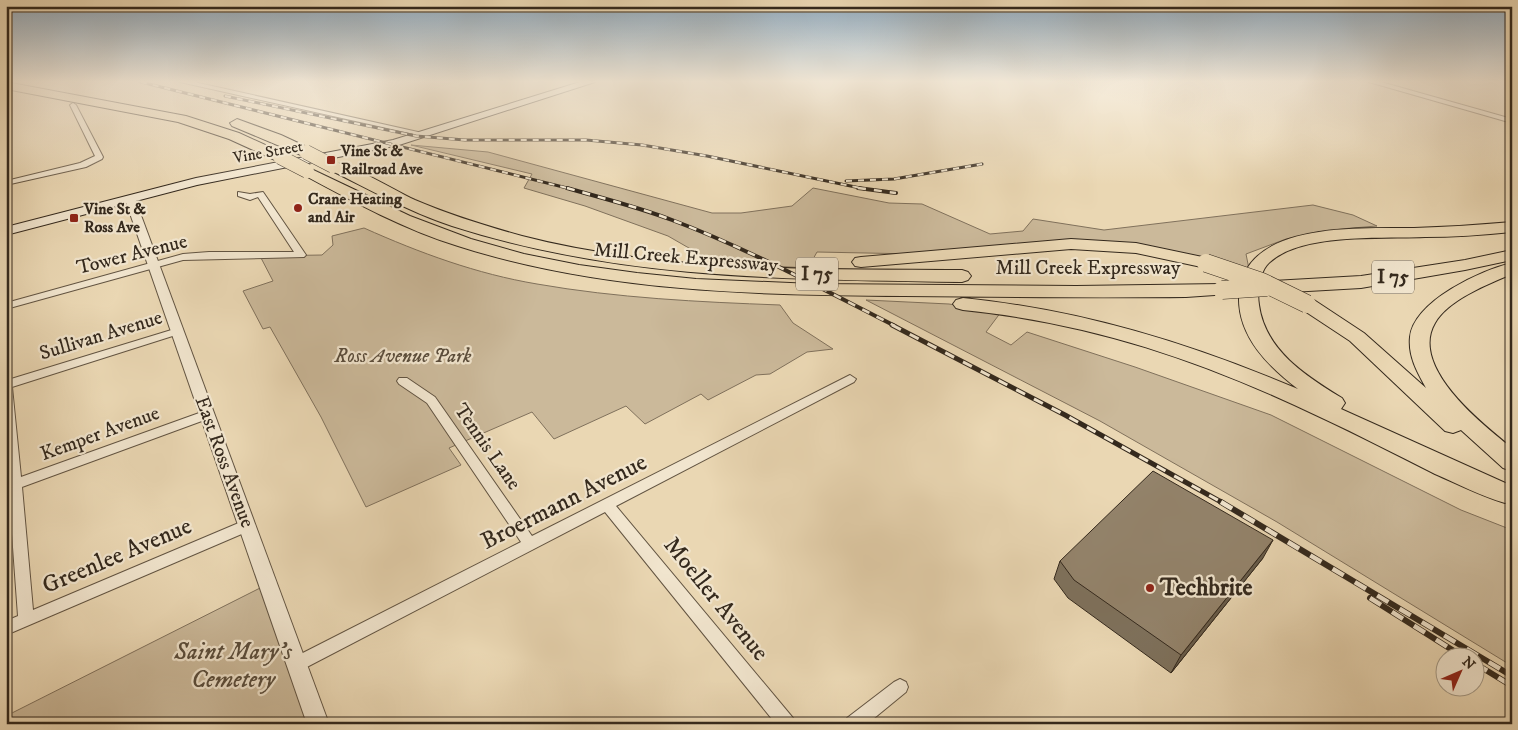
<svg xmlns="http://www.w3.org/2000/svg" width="1518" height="730" viewBox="0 0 1518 730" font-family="'IM FELL DW Pica',serif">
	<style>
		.green { fill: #cbb99a; stroke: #80715c }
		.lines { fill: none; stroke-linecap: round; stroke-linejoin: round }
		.minor-casing { stroke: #625442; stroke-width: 2 }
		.tertiary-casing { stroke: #625442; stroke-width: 2 }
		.secondary-casing { stroke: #34291d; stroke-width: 2 }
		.motorway-casing { stroke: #34291d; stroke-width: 2 }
		.minor { fill: #f1e5ce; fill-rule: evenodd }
		.tertiary { fill: #f1e5ce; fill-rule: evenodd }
		.secondary { fill: #f1e5ce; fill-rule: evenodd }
		.motorway { fill: #ead7b3; fill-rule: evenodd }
		.rail-far3-casing { stroke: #34291d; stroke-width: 3 }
		.rail-far2-casing { stroke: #34291d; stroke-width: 4 }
		.rail-far1-casing { stroke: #34291d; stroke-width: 5 }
		.rail-casing { stroke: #34291d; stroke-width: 6 }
		.rail-far3 { stroke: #f1e5ce; stroke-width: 2; stroke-dasharray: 6; stroke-linecap: butt }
		.rail-far2 { stroke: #f1e5ce; stroke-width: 2.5; stroke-dasharray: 8; stroke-linecap: butt }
		.rail-far1 { stroke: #f1e5ce; stroke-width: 3; stroke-dasharray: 10; stroke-linecap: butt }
		.rail { stroke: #f1e5ce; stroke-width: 4.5; stroke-dasharray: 13; stroke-linecap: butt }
		.motorway-bridge-far1-casing { stroke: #34291d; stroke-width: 15; stroke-linecap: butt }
		.motorway-bridge-casing { stroke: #34291d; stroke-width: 19; stroke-linecap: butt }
		.motorway-bridge-far1 { stroke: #ead7b3; stroke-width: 14 }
		.motorway-bridge { stroke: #ead7b3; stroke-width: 18 }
		.wall { fill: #7e715c; stroke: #34291d }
		.shaded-wall { fill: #675c4b; stroke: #34291d }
		.building { fill: #93836b; stroke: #34291d }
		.poi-dot { fill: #8f2418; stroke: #f1e5ce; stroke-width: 2 }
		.labels { text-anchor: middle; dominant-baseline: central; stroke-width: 4.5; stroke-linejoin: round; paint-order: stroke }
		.far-poi-label { font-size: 16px; font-weight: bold; fill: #34291d; stroke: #f1e5ce; text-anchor: start }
		.far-street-label { font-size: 16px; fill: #34291d; stroke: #f1e5ce }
		.shield { fill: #f1e5ce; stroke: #6d6152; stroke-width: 1 }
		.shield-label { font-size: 19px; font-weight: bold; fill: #34291d }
		.street-label { font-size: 20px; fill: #34291d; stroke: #f1e5ce }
		.park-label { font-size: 20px; font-style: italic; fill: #5a4d3c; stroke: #f1e5ce }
		.near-street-label { font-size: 24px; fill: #34291d; stroke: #f1e5ce }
		.near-poi-label { font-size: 24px; font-weight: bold; fill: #34291d; stroke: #f1e5ce; text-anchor: start }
		.near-park-label { font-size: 24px; font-style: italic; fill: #5a4d3c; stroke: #f1e5ce }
	</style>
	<rect width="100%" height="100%" fill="#ead7b3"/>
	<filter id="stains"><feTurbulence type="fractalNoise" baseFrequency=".004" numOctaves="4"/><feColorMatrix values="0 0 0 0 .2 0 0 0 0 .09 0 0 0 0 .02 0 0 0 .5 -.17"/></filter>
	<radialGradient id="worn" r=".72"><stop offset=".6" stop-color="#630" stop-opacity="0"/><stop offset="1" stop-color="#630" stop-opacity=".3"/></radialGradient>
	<path class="green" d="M411 145 488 152 712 213H741L792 206 813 188 889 203 922 204 990 234 1023 231 1033 219 1104 230 1313 205 1353 215 1377 226 1328 230 1286 239 1246 254 1249 269 1120 244 915 254 817 252 808 268 715 263 668 236 585 206 524 188 532 174Z
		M364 228C420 253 477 274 537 284 617 298 699 302 780 305L793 323 833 349 807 352 770 374 756 375 708 400 701 394 645 424 626 406 554 439 532 412 449 448 461 465 366 507 321 417 270 327 263 329 243 291 273 281 260 256 322 255 333 245 332 236Z
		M866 300 949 304 1001 312 986 332 1011 345 1027 332 1135 367 1271 415 1461 510 1512 530V666L1277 522 1100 421Z
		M268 584 318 724H6V716Z"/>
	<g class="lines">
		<defs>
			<path id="minor" d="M180 82H194L427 134 423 136Z
				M1369 82H1381L1512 119V123Z
				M73 103 76 105 103 157 102 159 86 167 6 185V181L80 163 95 156 70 105Z
				M238 192 250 194 263 192 306 255 304 257 183 260 6 309V303L183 254 209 252H294L258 197 250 200 238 196Z
				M178 328 182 329 183 331 182 333 12 387 21 477 202 412 206 411 212 415 210 418 22 487 33 610 241 522 246 521 251 522 253 526 251 530 6 635V621L18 616 9 492 6 493V483L8 482 6 376 11 379Z
				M850 375 856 379 854 382 616 506 793 718 796 724H776L605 512 303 669 297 671 291 669 289 664 291 659 521 542 427 403 399 384 397 381 399 378H407L435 397 532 536Z
				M900 679 906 682 908 687 906 692 867 724H844L847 718 894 682Z"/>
			<path id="tertiary" d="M130 196 135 199 329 724H307L125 199Z"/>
			<path id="secondary" d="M580 82H595L399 145 197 185 6 235V227L196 178 393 140Z"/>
			<path id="motorway" d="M6 82 186 116 239 133 285 154 287 157 285 160H275L229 139 178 122 6 89Z
				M237 119 281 135 311 149 313 152 311 155H301L232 126 230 123Z
				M333 162C359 168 390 188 415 200 450 215 486 226 522 236 665 273 816 269 962 270L968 272 971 276 968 280 962 282C787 279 620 280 452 226 409 212 369 189 328 169L326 166 328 163Z
				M307 167 410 216 471 239 524 254 579 265 637 273 696 279 813 284 1076 286 1222 284 1229 286 1231 290 1229 294 1186 297C1092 298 998 297 904 296 754 295 602 292 458 246 403 229 352 201 302 174L300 171 302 168Z
				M1512 222V232C1483 235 1454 237 1425 237 1383 239 1297 232 1267 265 1259 275 1257 293 1259 305 1265 350 1306 376 1342 398L1345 403 1341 409 1512 486V501L1505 503C1481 496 1458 484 1435 474 1397 455 1359 435 1320 417 1203 361 1092 323 963 310L956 308 953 304 956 300 963 298C1082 310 1189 343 1298 389 1269 367 1238 337 1239 297 1242 220 1360 229 1414 228 1446 227 1479 225 1512 222Z
				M1071 239 1136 243 1212 259 1215 263 1212 267 1206 268 1136 253 1071 249 861 267 855 266 852 262 855 258 861 257Z
				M1512 250V260L1465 270 1361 288 1273 293 1266 291 1264 287 1266 283 1273 281 1361 276 1465 260Z
				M1512 263V274C1488 284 1448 300 1435 323 1409 367 1483 425 1512 448V471L1503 468 1461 430 1453 433 1445 431 1350 341 1300 308 1297 304 1300 300 1307 298 1314 300 1364 333 1426 388C1417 372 1408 356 1410 337 1414 301 1481 270 1512 263Z"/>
		</defs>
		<use href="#minor" class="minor-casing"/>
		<use href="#tertiary" class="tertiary-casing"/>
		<use href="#secondary" class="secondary-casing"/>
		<use href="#motorway" class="motorway-casing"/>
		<use href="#minor" class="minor"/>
		<use href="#tertiary" class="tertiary"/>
		<use href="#secondary" class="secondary"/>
		<use href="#motorway" class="motorway"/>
		<defs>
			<path id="rail-far3" d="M141 82 571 189
				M225 96 416 136 465 140H586L642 145 707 156 865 189
				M846 181 894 179 982 164"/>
			<path id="rail-far2" d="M567 188C602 198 638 207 672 220 749 249 822 289 895 326
				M858 188 896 193"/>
			<path id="rail-far1" d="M892 325 1065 415 1223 503"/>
			<path id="rail" d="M1221 502 1512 676
				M1370 598 1465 658
				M1476 664 1512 686"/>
		</defs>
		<use href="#rail-far3" class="rail-far3-casing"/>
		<use href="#rail-far2" class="rail-far2-casing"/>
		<use href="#rail-far1" class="rail-far1-casing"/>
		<use href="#rail" class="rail-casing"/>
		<use href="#rail-far3" class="rail-far3"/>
		<use href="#rail-far2" class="rail-far2"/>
		<use href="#rail-far1" class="rail-far1"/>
		<use href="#rail" class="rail"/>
		<defs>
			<path id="motorway-bridge-far1" d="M306 152 333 166
				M280 157 307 171"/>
			<path id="motorway-bridge" d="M1206 263 1262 282 1307 304
				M1222 290 1267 287"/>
		</defs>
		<use href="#motorway-bridge-far1" class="motorway-bridge-far1-casing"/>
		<use href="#motorway-bridge" class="motorway-bridge-casing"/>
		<use href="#motorway-bridge-far1" class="motorway-bridge-far1"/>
		<use href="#motorway-bridge" class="motorway-bridge"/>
	</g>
	<path class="wall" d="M1263 558 1171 673 1068 598 1054 579 1060 561Z"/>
	<path class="shaded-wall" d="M1273 540 1263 558 1171 673 1181 655Z"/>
	<path class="building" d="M1153 471 1273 540 1181 655 1074 580 1060 561Z"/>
	<linearGradient id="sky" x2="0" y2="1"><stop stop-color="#90aabe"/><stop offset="0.44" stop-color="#f6eddd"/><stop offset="1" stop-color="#f6eddd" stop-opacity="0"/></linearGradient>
	<rect width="1518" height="185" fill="url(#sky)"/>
	<g class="poi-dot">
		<rect x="326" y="155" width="10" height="10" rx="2.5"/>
		<circle cx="298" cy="208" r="5"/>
		<rect x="69" y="213" width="10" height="10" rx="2.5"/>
		<circle cx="1150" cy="588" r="5"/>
	</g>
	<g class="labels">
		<g class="far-poi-label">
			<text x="341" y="151">Vine St &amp;<tspan x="341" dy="18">Railroad Ave</tspan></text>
			<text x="308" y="199">Crane Heating<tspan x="308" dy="18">and Air</tspan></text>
			<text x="84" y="209">Vine St &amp;<tspan x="84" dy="18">Ross Ave</tspan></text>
		</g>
		<g class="far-street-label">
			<text transform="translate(268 152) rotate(-10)">Vine Street</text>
		</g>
		<g class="shield">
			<rect x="796" y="257.5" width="42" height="33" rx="4"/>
			<rect x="1372" y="260.5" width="42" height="33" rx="4"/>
		</g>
		<g class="shield-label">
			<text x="817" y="274">I 75</text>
			<text x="1393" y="277">I 75</text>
		</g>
		<g class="street-label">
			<text transform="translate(132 255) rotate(-14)">Tower Avenue</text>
			<text transform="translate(686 258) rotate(5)">Mill Creek Expressway</text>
			<text x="1088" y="268">Mill Creek Expressway</text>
			<text transform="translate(101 336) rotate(-17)">Sullivan Avenue</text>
			<text transform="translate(100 434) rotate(-20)">Kemper Avenue</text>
			<text transform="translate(487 447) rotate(55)">Tennis Lane</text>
			<text transform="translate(224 462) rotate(70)">East Ross Avenue</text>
		</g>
		<g class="park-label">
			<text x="403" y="356">Ross Avenue Park</text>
		</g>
		<g class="near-street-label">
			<text transform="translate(564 502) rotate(-27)">Broermann Avenue</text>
			<text transform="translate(117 556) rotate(-23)">Greenlee Avenue</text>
			<text transform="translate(716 599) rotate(51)">Moeller Avenue</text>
		</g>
		<g class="near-poi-label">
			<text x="1160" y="588">Techbrite</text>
		</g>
		<g class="near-park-label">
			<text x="233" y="652">Saint Mary’s<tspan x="233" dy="28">Cemetery</tspan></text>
		</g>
	</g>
	<rect width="1518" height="730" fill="none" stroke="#ead7b3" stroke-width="25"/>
	<rect x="8" y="8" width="1503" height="715" fill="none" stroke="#34291d" stroke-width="2.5"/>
	<rect x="12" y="12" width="1493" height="705" fill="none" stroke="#34291d"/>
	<g transform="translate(1460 672) rotate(45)"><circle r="24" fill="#f1e5ce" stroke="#a59a87"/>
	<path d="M0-4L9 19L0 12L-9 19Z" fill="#8f2418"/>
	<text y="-8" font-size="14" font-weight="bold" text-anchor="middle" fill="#34291d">N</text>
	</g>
	<rect width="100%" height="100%" filter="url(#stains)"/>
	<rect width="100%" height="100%" fill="url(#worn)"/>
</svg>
